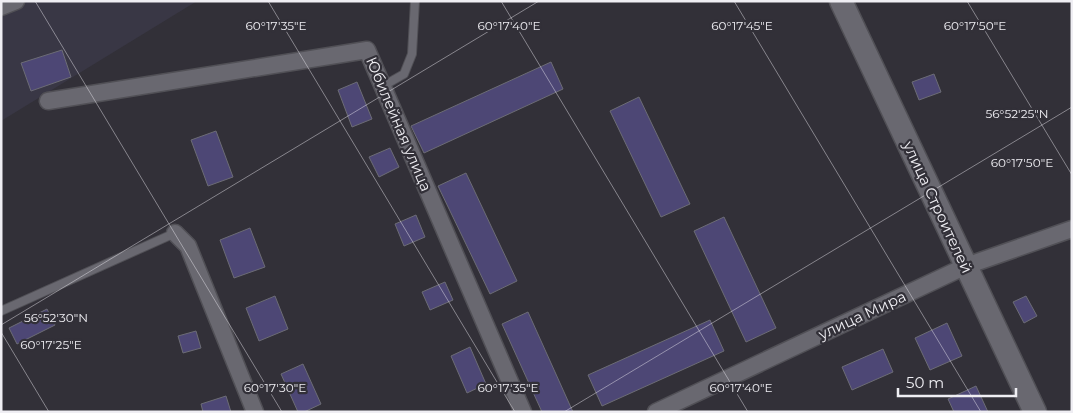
<svg xmlns="http://www.w3.org/2000/svg" width="1073" height="413" viewBox="0 0 1073 413" font-family="Montserrat,sans-serif">
	<style>
		.built { fill: #393745 }
		.building { fill: #4d4775; stroke: #6c6c75 }
		.lines { fill: none; stroke-linecap: round; stroke-linejoin: round }
		.lane-casing { stroke: #515056; stroke-width: 10 }
		.street-casing { stroke: #515056; stroke-width: 19 }
		.secondary-casing { stroke: #515056; stroke-width: 25 }
		.lane { stroke: #696870; stroke-width: 8 }
		.street { stroke: #696870; stroke-width: 16 }
		.secondary { stroke: #696870; stroke-width: 22 }
		.ticks { fill: none; stroke: #efeef3; stroke-width: 1; stroke-opacity: 0.45 }
		.labels { text-anchor: middle; dominant-baseline: central; stroke-width: 4.5; stroke-linejoin: round; paint-order: stroke }
		.street-label { font-size: 15px; fill: #efeef3; stroke: #323038 }
		.ticks-label { font-size: 12px; text-anchor: middle; fill: #efeef3; stroke: #323038; stroke-width: 4.5; stroke-linejoin: round; paint-order: stroke }
	</style>
	<rect width="100%" height="100%" fill="#323038"/>
	<path class="built" d="M1 1H197L1 121Z"/>
	<path class="building" d="M62 50 71 77 31 91 21 63Z
		M551 62 563 89 424 153 411 126Z
		M934 74 941 92 919 100 912 82Z
		M357 82 372 119 352 127 338 90Z
		M639 97 690 204 661 217 610 111Z
		M216 131 233 177 208 186 191 140Z
		M390 148 399 167 379 177 369 157Z
		M466 173 517 281 490 294 438 186Z
		M416 215 425 237 404 246 395 224Z
		M724 217 776 328 746 342 694 231Z
		M250 228 265 267 234 278 220 240Z
		M445 282 453 300 430 310 422 292Z
		M275 296 288 329 259 341 246 308Z
		M1026 296 1037 316 1024 323 1013 302Z
		M47 309 55 325 17 344 9 328Z
		M528 312 573 412H542L502 324Z
		M710 320 724 351 602 406 588 375Z
		M947 323 962 356 930 370 915 338Z
		M196 331 201 348 183 353 178 336Z
		M470 347 486 384 467 393 451 356Z
		M883 349 893 372 852 390 842 367Z
		M303 364 321 404 304 412H298L281 374Z
		M976 386 988 412H954L948 399Z
		M226 396 231 412H203L201 404Z"/>
	<g class="lines">
		<defs>
			<path id="lane" d="M383 86 404 74 412 54 415 1
				M1 311 175 233"/>
			<path id="street" d="M1 7 16 1
				M48 101 367 50 523 412
				M175 233 188 246 255 412
				M656 412 966 266 1072 229"/>
			<path id="secondary" d="M841 1 1035 412"/>
		</defs>
		<use href="#lane" class="lane-casing"/>
		<use href="#street" class="street-casing"/>
		<use href="#secondary" class="secondary-casing"/>
		<use href="#lane" class="lane"/>
		<use href="#street" class="street"/>
		<use href="#secondary" class="secondary"/>
	</g>
	<path class="ticks" d="M35 1 282 412M268 1 515 412M501 1 748 412M734 1 981 412M967 1 1072 175M1 325 539 1M1 332 49 412M564 412 1072 107"/>
	<g class="labels">
		<g class="street-label">
			<text transform="translate(399 124) rotate(67)">Юбилейная улица</text>
			<text transform="translate(938 207) rotate(65)">улица Строителей</text>
			<text transform="translate(862 315) rotate(-25)">улица Мира</text>
		</g>
	</g>
	<g class="ticks-label">
		<text x="276" y="30">60°17'35"E</text>
		<text x="509" y="30">60°17'40"E</text>
		<text x="742" y="30">60°17'45"E</text>
		<text x="975" y="30">60°17'50"E</text>
		<text x="1017" y="118">56°52'25"N</text>
		<text x="1022" y="167">60°17'50"E</text>
		<text x="56" y="322">56°52'30"N</text>
		<text x="51" y="349">60°17'25"E</text>
		<text x="275" y="392">60°17'30"E</text>
		<text x="508" y="392">60°17'35"E</text>
		<text x="741" y="392">60°17'40"E</text>
	</g>
	<rect width="1073" height="413" fill="none" stroke="#efeef3" stroke-width="5"/>
	<path d="M898 388v8h118v-8" fill="none" stroke="#efeef3" stroke-width="2.5"/>
	<text x="906" y="388" font-size="15" fill="#efeef3" stroke="#323038" stroke-width="4" paint-order="stroke">50 m</text>
</svg>
